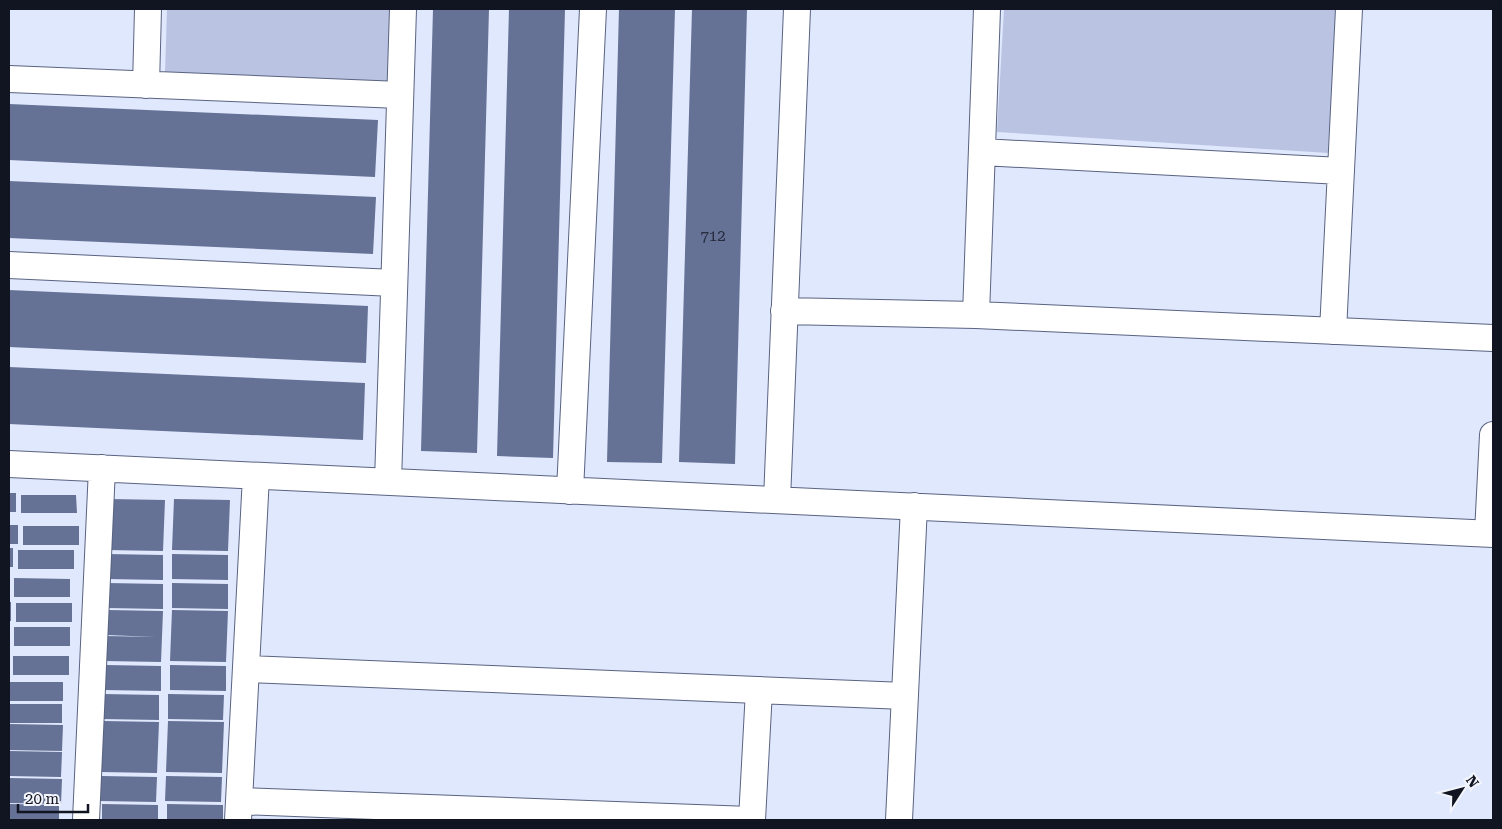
<svg xmlns="http://www.w3.org/2000/svg" width="1502" height="829" viewBox="0 0 1502 829" font-family="'Roboto Serif',serif">
	<style>
		.green { fill: #bac4e2 }
		.building { fill: #657195 }
		.lines { fill: none; stroke-linecap: round; stroke-linejoin: round }
		.minor-casing { stroke: #596381; stroke-width: 28 }
		.minor { stroke: #fff; stroke-width: 26 }
		.labels { text-anchor: middle; dominant-baseline: central; stroke-width: 4.5; stroke-linejoin: round; paint-order: stroke }
		.number-label { font-size: 15px; fill: #262c3e }
	</style>
	<rect width="100%" height="100%" fill="#e0e8fd"/>
	<path class="green" d="M167 9H390L387 81 165 73Z
		M1004 9H1337L1328 153 997 132Z
		M248 818 337 820H248Z"/>
	<path class="building" d="M433 9H489L477 453 421 451Z
		M509 9H565L553 458 497 456Z
		M619 9H675L662 463 607 462Z
		M692 9H747L735 464 679 462Z
		M9 104 378 120 375 177 9 160Z
		M9 181 376 197 373 254 9 238Z
		M9 290 368 306 366 363 9 347Z
		M9 367 365 383 363 440 9 424Z
		M9 493H16V512H9Z
		M21 495H76L77 513H21Z
		M109 499 165 500 163 551 107 550Z
		M174 499 230 500 228 551 172 550Z
		M9 525H18V544H9Z
		M23 526H79V545H23Z
		M9 548H13V567H9Z
		M18 550H74V569H18Z
		M107 554 163 555V580L107 579Z
		M172 554 228 555V580L172 579Z
		M14 578 70 579V597H14Z
		M107 583 163 584V609L107 608Z
		M172 583 228 584V609L172 608Z
		M9 602H11V621H9Z
		M16 603H72V622H16Z
		M107 610 163 611 161 662 105 661V636L156 637 107 635Z
		M172 610 228 611 226 662 170 661Z
		M14 627H70V646H14Z
		M13 656H69V675H13Z
		M105 665 161 666V691L105 690Z
		M170 665 226 666V691L170 690Z
		M9 682H63V701H9Z
		M103 694 159 695V720L102 719Z
		M168 694 224 695 223 720 168 719Z
		M9 704H62V723H9Z
		M103 721 159 722 157 773 101 772Z
		M168 721 224 722 222 773 166 772Z
		M9 724 63 725 62 751 9 750Z
		M9 751 62 752 61 777 9 776Z
		M101 776 157 777 156 802 100 801Z
		M166 776 222 777 221 802 165 801Z
		M9 778 62 779 61 804 9 803Z
		M9 804 59 805V820H9Z
		M102 804 158 805V820H102Z
		M167 804 223 805V820H167Z"/>
	<g class="lines">
		<defs>
			<path id="minor" d="M9 79 400 95
				M146 85 148 9
				M982 152 1341 171
				M9 265 394 283
				M784 311 976 315 1493 338
				M976 315 987 9
				M1333 331 1349 9
				M9 464 1493 534
				M388 482 403 9
				M570 491 593 9
				M777 500 797 9
				M1488 533 1493 435
				M246 669 905 696
				M239 801 750 820
				M86 820 102 468
				M238 820 256 476
				M752 820 759 690
				M899 820 914 506"/>
		</defs>
		<use href="#minor" class="minor-casing"/>
		<use href="#minor" class="minor"/>
	</g>
	<g class="labels">
		<g class="number-label">
			<text x="713" y="236">712</text>
		</g>
	</g>
	<rect width="1502" height="829" fill="none" stroke="#111521" stroke-width="20"/>
	<g transform="translate(1462 789) rotate(54)" stroke="#f3f5fc" stroke-width="4" paint-order="stroke">
	<path d="M0-4L9 19L0 12L-9 19Z" fill="#111521"/>
	<text y="-8" font-size="14" font-weight="bold" text-anchor="middle" fill="#111521">N</text>
	</g>
	<path d="M18 804v8h70v-8" fill="none" stroke="#111521" stroke-width="2.5"/>
	<text x="25" y="804" font-size="15" fill="#111521" stroke="#f3f5fc" stroke-width="4" paint-order="stroke">20 m</text>
</svg>
